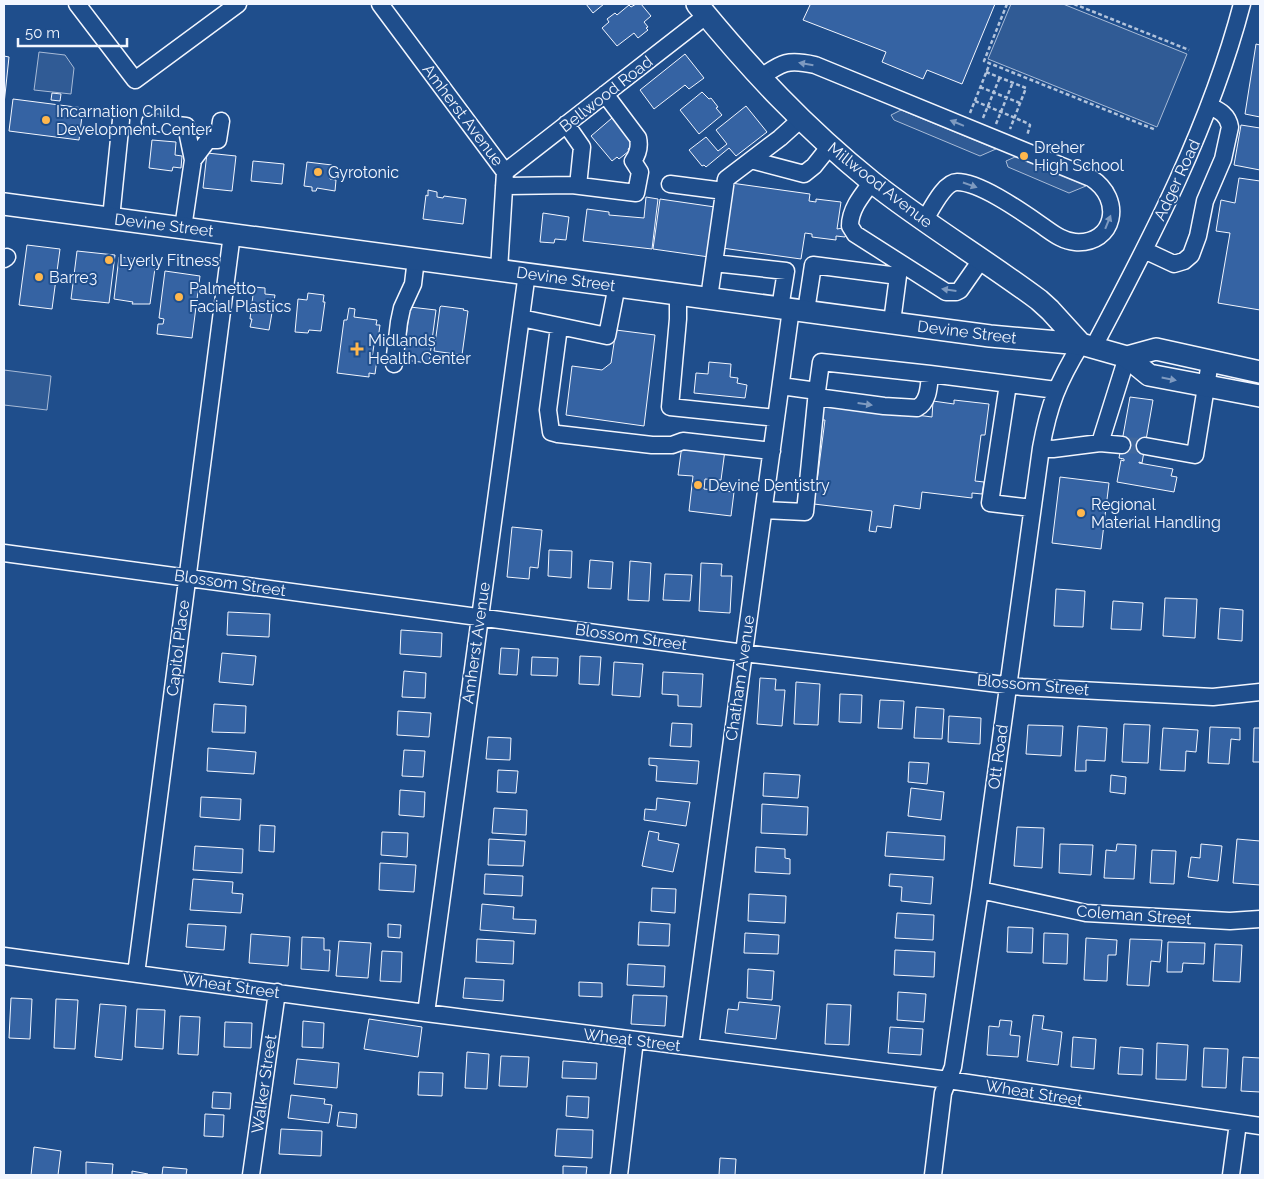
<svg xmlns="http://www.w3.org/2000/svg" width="1264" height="1179" viewBox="0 0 1264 1179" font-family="Raleway,sans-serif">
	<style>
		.built { fill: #305b95; stroke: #a8bbd7 }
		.building { fill: #3563a3; stroke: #f2f6ff }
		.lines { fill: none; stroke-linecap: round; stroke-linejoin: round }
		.minor-tunnel { stroke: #3f679d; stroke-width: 16; stroke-dasharray: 16 8; stroke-linecap: butt }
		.minor-casing { stroke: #f2f6ff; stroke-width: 19 }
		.major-casing { stroke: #f2f6ff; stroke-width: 24 }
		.path { stroke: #b3c4dc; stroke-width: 2.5; stroke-dasharray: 4 2.5; stroke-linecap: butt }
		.minor { stroke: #1f4e8c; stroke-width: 16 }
		.major { stroke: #1f4e8c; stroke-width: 21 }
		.oneway { fill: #7e9ac0 }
		.poi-dot { fill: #ffb74d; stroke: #1f4e8c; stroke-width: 2 }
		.labels { text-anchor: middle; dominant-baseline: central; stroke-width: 4; stroke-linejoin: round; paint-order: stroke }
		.street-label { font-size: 16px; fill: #f2f6ff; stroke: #1f4e8c }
		.poi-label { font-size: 16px; fill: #f2f6ff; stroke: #1f4e8c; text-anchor: start }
	</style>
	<rect width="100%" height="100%" fill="#1f4e8c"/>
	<path class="built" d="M1011 4H1063L1187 54 1157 127 988 59Z
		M39 52 65 55 74 68 71 94 34 90Z
		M901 110 996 149 980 156 894 120 891 115Z
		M1015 157 1086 186 1069 193 1008 167 1006 161Z
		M4 370 51 376 47 410 4 405Z"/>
	<path class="building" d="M586 4H604L593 13Z
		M636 4H641L651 16 644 22 648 27 646 28 648 30 638 38 634 33 617 46 602 28 609 22 607 19 615 13 617 15 629 5 631 7Z
		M807 4H995L962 84 927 70 923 79 882 62 886 52 803 20 810 5Z
		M1256 44 1260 45V117L1245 114Z
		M685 54 704 78 689 89 685 85 654 109 640 90Z
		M4 56 9 57 4 104Z
		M702 92 709 99 711 98 718 107 716 108 722 115 699 134 680 110Z
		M52 93 61 94 60 101 51 100Z
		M13 99 83 108 79 140 9 131Z
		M746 106 767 132 736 156 729 148 706 167 704 165 702 166 689 150 706 137 718 151 727 144 716 130Z
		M612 118 634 144 628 149 629 151 619 159 617 157 612 161 591 136Z
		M1241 125 1260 128V170L1234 165Z
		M152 140 176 142 175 155 182 156 181 168 173 167 172 171 149 168Z
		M207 153 236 156 232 191 203 188Z
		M253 161 284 164 282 184 251 181Z
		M307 162 332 165 330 179 336 180 335 191 317 188 316 191H312V187L304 186Z
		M1239 178 1260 181V310L1218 303 1230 233 1216 231 1221 200 1235 203Z
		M731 183 810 194 809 201 816 202V199L841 202 837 229 843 228 846 234 845 237 836 236V240L812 237V234L805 233 801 259 722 248Z
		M428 190 437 192V197L443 198 444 196 466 199 463 224 423 219 426 195 428 196Z
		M646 197 658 199 652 249 583 241 587 209 609 212V215L644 218Z
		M660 199 715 207 709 257 653 249Z
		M543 213 569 217 566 240 555 239 554 243 540 242Z
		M27 245 60 249 52 309 19 305Z
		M77 251 115 255 109 303 71 299Z
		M119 257 156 261 150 304H132L133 302 114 299Z
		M165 271 200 276 192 338 157 334 158 324H163L164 319 159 318Z
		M254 287 265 288V294L275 295 269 330 250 327 252 319H250Z
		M308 293 324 295 323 302H325L321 331 309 330 308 333 295 332 298 299 307 300Z
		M441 306 464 309 463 310 468 311 462 355 434 351 440 307Z
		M410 307 436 310 429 363 403 360Z
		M349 308 355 309 354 317 377 320 376 325H380L378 339 375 338 372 358 377 359 375 374 369 373V377L337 373 344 320H347Z
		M616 330 655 335 644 426 566 415 572 366 602 370 611 363Z
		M709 362 731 364 730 377 738 378 737 383 747 385 745 398 694 393 696 373 708 374Z
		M1130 397 1153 400 1142 463 1139 462V463L1173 469 1171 476 1177 477 1174 492 1117 482 1121 460 1124 461V459L1119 458Z
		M954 400 989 404 985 435H981L975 481 984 482 982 494 972 493V498L922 492 920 509 894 505 891 528 877 526 876 532 869 531 872 511 814 504 825 420H822L824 403 932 417 933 401 954 404Z
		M682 445 725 450 721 480 705 479 704 489 734 492 731 516 689 511 693 476 678 475Z
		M1060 477 1109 483 1101 549 1052 543Z
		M512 527 542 530 538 568 530 567 529 579 507 577Z
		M549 550 572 551 571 578 548 576Z
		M590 560 613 562 611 589 588 588Z
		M630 561 651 563 649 601 628 600Z
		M701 563 722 564 721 576H732L730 613 699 611Z
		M665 574 692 575 690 601 663 600Z
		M1056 589 1085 591 1083 627 1054 626Z
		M1165 598 1197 599 1195 638 1163 636Z
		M1113 601 1143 603 1141 630 1111 629Z
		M1220 608 1243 610 1242 641 1218 639Z
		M228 612 270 614 269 637 227 635Z
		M401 630 442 633 441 657 400 654Z
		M501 648 519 649 517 675 499 674Z
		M222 653 256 656 253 685 219 682Z
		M580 656 601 657 599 685 579 684Z
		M532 657 558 658 557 676 531 675Z
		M614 662 643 664 640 697 612 695Z
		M404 671 426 673 425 698 402 697Z
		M663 672 703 674 701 707 678 706V695L662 694Z
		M760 678 776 679 775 690H785L782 726 757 724Z
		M796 682 820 684 818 725 794 724Z
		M840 694 862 695 861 723 839 722Z
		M880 700 904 701 902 729 878 728Z
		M214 704 246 706 245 733 212 732Z
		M916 707 944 709 942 739 914 738Z
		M398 711 431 713 429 737 397 735Z
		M949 716 981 718 980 744 948 742Z
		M672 723 692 724 691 747 670 746Z
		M1124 724 1150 725 1148 763 1122 762Z
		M1028 725 1063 726 1061 756 1026 754Z
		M1078 726 1107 728 1105 761 1086 760V771H1075Z
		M1210 727 1240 728V740L1231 739 1229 764 1208 763Z
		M1163 728 1198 730 1196 752 1186 751 1185 771 1160 770Z
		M1254 728H1260V762H1253Z
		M488 737 511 738 510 760 486 759Z
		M208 748 256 752 254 774 207 771Z
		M404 750 425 751 423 777 402 776Z
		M649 758 699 761 697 784 656 781 657 766 649 765Z
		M909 762 929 763 927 784 908 782Z
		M498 770 518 771 516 793 497 792Z
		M764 773 800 775 798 798 763 796Z
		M1111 775 1126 777 1125 794 1110 792Z
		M911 788 944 792 941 820 908 816Z
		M400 790 425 792 424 817 399 815Z
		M201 797 241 799 240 820 200 817Z
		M657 798 690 802 686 826 644 820 645 809 656 810Z
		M762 804 808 807 807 835 761 833Z
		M494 808 527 810 526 835 492 833Z
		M260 825 275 826 274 852 259 851Z
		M1017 827 1044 828 1042 868 1014 866Z
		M649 831 659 833 658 840 679 844 673 872 642 866Z
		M382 832 408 833 407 857 381 855Z
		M887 832 945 836 944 860 885 856Z
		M489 839 525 841 523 866 488 865Z
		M1237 839 1260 841V885L1233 883Z
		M1060 844 1093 845 1091 875 1059 873Z
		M1117 844 1136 845 1134 879 1104 878 1106 850 1116 851Z
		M1201 844 1222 846 1218 881 1188 877 1191 857 1200 858Z
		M195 846 243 849 242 873 193 870Z
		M756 847 785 849V858L790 859V874L755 872Z
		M1152 850 1176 851 1174 884 1150 883Z
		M380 863 416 865 414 892 379 890Z
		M485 874 523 876 522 896 484 894Z
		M890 874 933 877 931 904 901 901 902 887 889 886Z
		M193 879 233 882 232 893 243 894 241 913 190 910Z
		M652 888 676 889 675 913 651 911Z
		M749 894 786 896 785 923 748 921Z
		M482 904 514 907 513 919 536 920 535 934 480 930Z
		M897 913 934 915 933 940 895 938Z
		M639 922 670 924 669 946 638 945Z
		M188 924 226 926 224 950 186 947Z
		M388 924 401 925 400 938 388 937Z
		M1008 927 1033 928 1032 953 1007 952Z
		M745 933 779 935 778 954 744 953Z
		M1044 933 1068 934 1067 964 1043 963Z
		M251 934 290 937 288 966 249 963Z
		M302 937 324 938V950H330L329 971 301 969Z
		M1086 938 1117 940 1116 955H1108L1107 981 1084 980Z
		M477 939 514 941 513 964 476 962Z
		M1130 939 1162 940 1160 962 1151 961 1149 986 1127 985Z
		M339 941 371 943 368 978 336 976Z
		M1168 942 1205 943 1204 964 1183 963 1182 972H1167Z
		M1215 944 1242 945 1240 982 1213 981Z
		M895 950 935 952 934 977 894 975Z
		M382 951 402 952 401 982 380 981Z
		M628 964 665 966 664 987 627 985Z
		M748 969 774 971 772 1000 747 998Z
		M465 978 504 980 503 1001 463 998Z
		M579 982 602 983V997L579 996Z
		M898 992 926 994 924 1022 897 1020Z
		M633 995 667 996 665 1026 631 1024Z
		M11 998 32 999 30 1039 9 1038Z
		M56 999 78 1000 75 1049 54 1048Z
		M739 1002 780 1006 776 1039 725 1033 728 1009 738 1010Z
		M100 1004 126 1006 122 1060 95 1057Z
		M827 1004 851 1005 849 1045 825 1044Z
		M137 1009 165 1010 163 1049 135 1047Z
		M1033 1015 1044 1016 1042 1029 1062 1032 1058 1065 1027 1061Z
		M180 1016 200 1017 198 1055 178 1054Z
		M369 1019 422 1027 418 1057 364 1049Z
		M1000 1020 1012 1021 1010 1035 1020 1036 1018 1057 987 1055 989 1026 999 1027Z
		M303 1021 324 1023 323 1048 302 1047Z
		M225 1022 252 1023 251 1048 224 1047Z
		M890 1027 923 1029 921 1055 888 1053Z
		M1073 1037 1096 1039 1094 1069 1071 1067Z
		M1157 1043 1188 1045 1186 1080 1156 1079Z
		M1120 1047 1143 1049 1142 1075 1118 1074Z
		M1204 1048 1228 1049 1226 1088 1202 1087Z
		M467 1052 489 1054 487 1089 465 1088Z
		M501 1056 529 1057 527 1087 499 1086Z
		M1243 1057 1260 1058V1092L1241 1091Z
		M297 1059 339 1063 337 1088 294 1084Z
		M563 1061 597 1063 596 1079 562 1078Z
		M419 1072 443 1073 442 1096 418 1095Z
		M213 1092 231 1093 230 1109 212 1108Z
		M291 1095 325 1099 324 1104 332 1105 329 1123 288 1118Z
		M567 1096 589 1097 588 1118 566 1116Z
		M339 1112 357 1114 356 1128 337 1126Z
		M205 1114 224 1115 223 1137 204 1136Z
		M281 1129 322 1131 321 1156 279 1154Z
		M557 1129 593 1130 592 1158 555 1156Z
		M34 1147 61 1151 58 1175H31Z
		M720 1158 736 1159 735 1175H719Z
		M86 1162 113 1164 112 1175H86Z
		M563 1166 587 1167 586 1175H563Z
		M163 1167 187 1169 186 1175H162Z
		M132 1171 148 1174V1175H132Z"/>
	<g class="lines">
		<path class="minor-tunnel" d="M1122 445 1145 446"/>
		<defs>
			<path id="minor" d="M77 4 135 80 238 4
				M380 4 505 172 499 270
				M760 78C782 62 788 59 815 65L1091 178C1124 199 1115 245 1075 242 1063 241 1054 234 1044 227 1025 214 981 182 957 182 944 182 931 210 924 221
				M150 122 186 126 193 160 183 228
				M566 124 582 147 578 186
				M193 160 208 140H218L221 121
				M751 160 804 174 814 166 830 146
				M505 172 707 15
				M872 182C862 195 850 209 850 226L855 234 946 292H956L960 290 981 260
				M670 184 724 191
				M504 186 572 185 636 193 640 172 633 161C638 154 640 147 638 138L605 94
				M111 218 121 120
				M1144 250 1174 264 1184 261 1191 255 1198 236 1205 201 1223 159 1230 127C1228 115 1220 111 1210 106
				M4 259 7 257
				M714 263 786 271 780 308
				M678 294V319L670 407 776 418
				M709 298 726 179 780 138 801 119
				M806 311 813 265 898 276 892 322
				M521 318 607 336 617 285
				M559 327 548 410 551 432 558 434 652 445H672L683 441 772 451
				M1093 348C1152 237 1210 126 1242 4
				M394 364 399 322 402 308 413 284 416 259
				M1008 384 990 503 1032 508
				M817 391 821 362 930 374 1056 390
				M817 397 884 406 917 408C929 402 929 385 930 374
				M1100 443 1122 445
				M1145 446 1195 455 1210 362
				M1041 448 1053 449 1100 443 1127 357
				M764 510 805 512 817 391 781 386
				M4 553 744 653 1022 687 1213 697 1260 692
				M980 890 1086 913 1230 921 1260 919
				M4 956 426 1013 948 1080 1260 1126
				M136 974 232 234
				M426 1013 527 273
				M690 1047 791 309
				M251 1175 277 992
				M619 1175 635 1040
				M933 1175 943 1093 953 1067 980 890 1041 448C1049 404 1058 382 1081 344
				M1231 1175 1238 1123"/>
			<path id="major" d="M697 4C752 71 804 127 872 182 925 224 984 259 1039 300L1050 310 1081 344
				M4 204 990 336 1081 344 1127 357 1149 375 1260 396
				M1127 357 1156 349 1260 372"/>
		</defs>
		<use href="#minor" class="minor-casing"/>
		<use href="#major" class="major-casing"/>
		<path class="path" d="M1007 4 984 61 1156 130
			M1074 4 1189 50
			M986 72 1026 88 1010 129
			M980 87 1020 103
			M975 101 1027 123 1030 125 1027 136
			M970 113 990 63
			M983 118 1000 77
			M996 124 1013 82"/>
		<use href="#minor" class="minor"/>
		<use href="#major" class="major"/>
	</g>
	<defs><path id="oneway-solid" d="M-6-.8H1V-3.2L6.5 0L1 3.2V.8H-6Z" transform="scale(1.25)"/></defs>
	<g class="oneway">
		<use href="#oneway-solid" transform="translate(806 64) rotate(-170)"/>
		<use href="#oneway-solid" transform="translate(957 123) rotate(-158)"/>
		<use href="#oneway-solid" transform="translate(970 185) rotate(19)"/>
		<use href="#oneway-solid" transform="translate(1108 222) rotate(-68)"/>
		<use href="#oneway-solid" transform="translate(949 290) rotate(-172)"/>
		<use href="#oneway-solid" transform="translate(1169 379) rotate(11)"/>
		<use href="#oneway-solid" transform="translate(865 404) rotate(8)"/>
	</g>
	<g class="poi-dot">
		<circle cx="46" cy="120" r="5"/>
		<circle cx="1024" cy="156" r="5"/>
		<circle cx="318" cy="172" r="5"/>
		<circle cx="109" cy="260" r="5"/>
		<circle cx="39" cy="277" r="5"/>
		<circle cx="179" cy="297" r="5"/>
		<path d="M354.5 341.5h5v5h5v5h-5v5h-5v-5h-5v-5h5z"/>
		<circle cx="698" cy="485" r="5"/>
		<circle cx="1081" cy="513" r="5"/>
	</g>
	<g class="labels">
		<g class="street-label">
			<text transform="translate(606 94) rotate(-38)">Bellwood Road</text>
			<text transform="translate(463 115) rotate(53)">Amherst Avenue</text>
			<text transform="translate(1177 180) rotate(-65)">Adger Road</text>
			<text transform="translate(880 185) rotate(38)">Millwood Avenue</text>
			<text transform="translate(164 225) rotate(7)">Devine Street</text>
			<text transform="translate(566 279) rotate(8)">Devine Street</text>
			<text transform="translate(967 332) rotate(7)">Devine Street</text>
			<text transform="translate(230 583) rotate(8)">Blossom Street</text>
			<text transform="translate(631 637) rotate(8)">Blossom Street</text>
			<text transform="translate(476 643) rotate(-82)">Amherst Avenue</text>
			<text transform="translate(178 648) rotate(-83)">Capitol Place</text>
			<text transform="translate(740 678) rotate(-82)">Chatham Avenue</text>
			<text transform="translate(1033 685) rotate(5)">Blossom Street</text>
			<text transform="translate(998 757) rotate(-82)">Ott Road</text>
			<text transform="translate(1134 915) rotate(4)">Coleman Street</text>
			<text transform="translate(231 986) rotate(8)">Wheat Street</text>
			<text transform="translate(632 1040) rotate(7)">Wheat Street</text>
			<text transform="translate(264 1084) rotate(-82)">Walker Street</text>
			<text transform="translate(1034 1093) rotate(9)">Wheat Street</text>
		</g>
		<g class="poi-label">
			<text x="56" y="111">Incarnation Child<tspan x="56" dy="18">Development Center</tspan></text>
			<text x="1034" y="147">Dreher<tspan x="1034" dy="18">High School</tspan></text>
			<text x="328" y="172">Gyrotonic</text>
			<text x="119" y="260">Lyerly Fitness</text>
			<text x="49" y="277">Barre3</text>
			<text x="189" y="288">Palmetto<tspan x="189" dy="18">Facial Plastics</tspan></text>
			<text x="368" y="340">Midlands<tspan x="368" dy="18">Health Center</tspan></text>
			<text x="708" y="485">Devine Dentistry</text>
			<text x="1091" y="504">Regional<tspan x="1091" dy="18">Material Handling</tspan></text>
		</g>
	</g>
	<rect width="1264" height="1179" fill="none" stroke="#f2f6ff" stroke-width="10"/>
	<path d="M18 38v8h109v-8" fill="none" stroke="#f2f6ff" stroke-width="2.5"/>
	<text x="25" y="38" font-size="15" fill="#f2f6ff" stroke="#1f4e8c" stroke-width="4" paint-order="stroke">50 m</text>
</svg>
